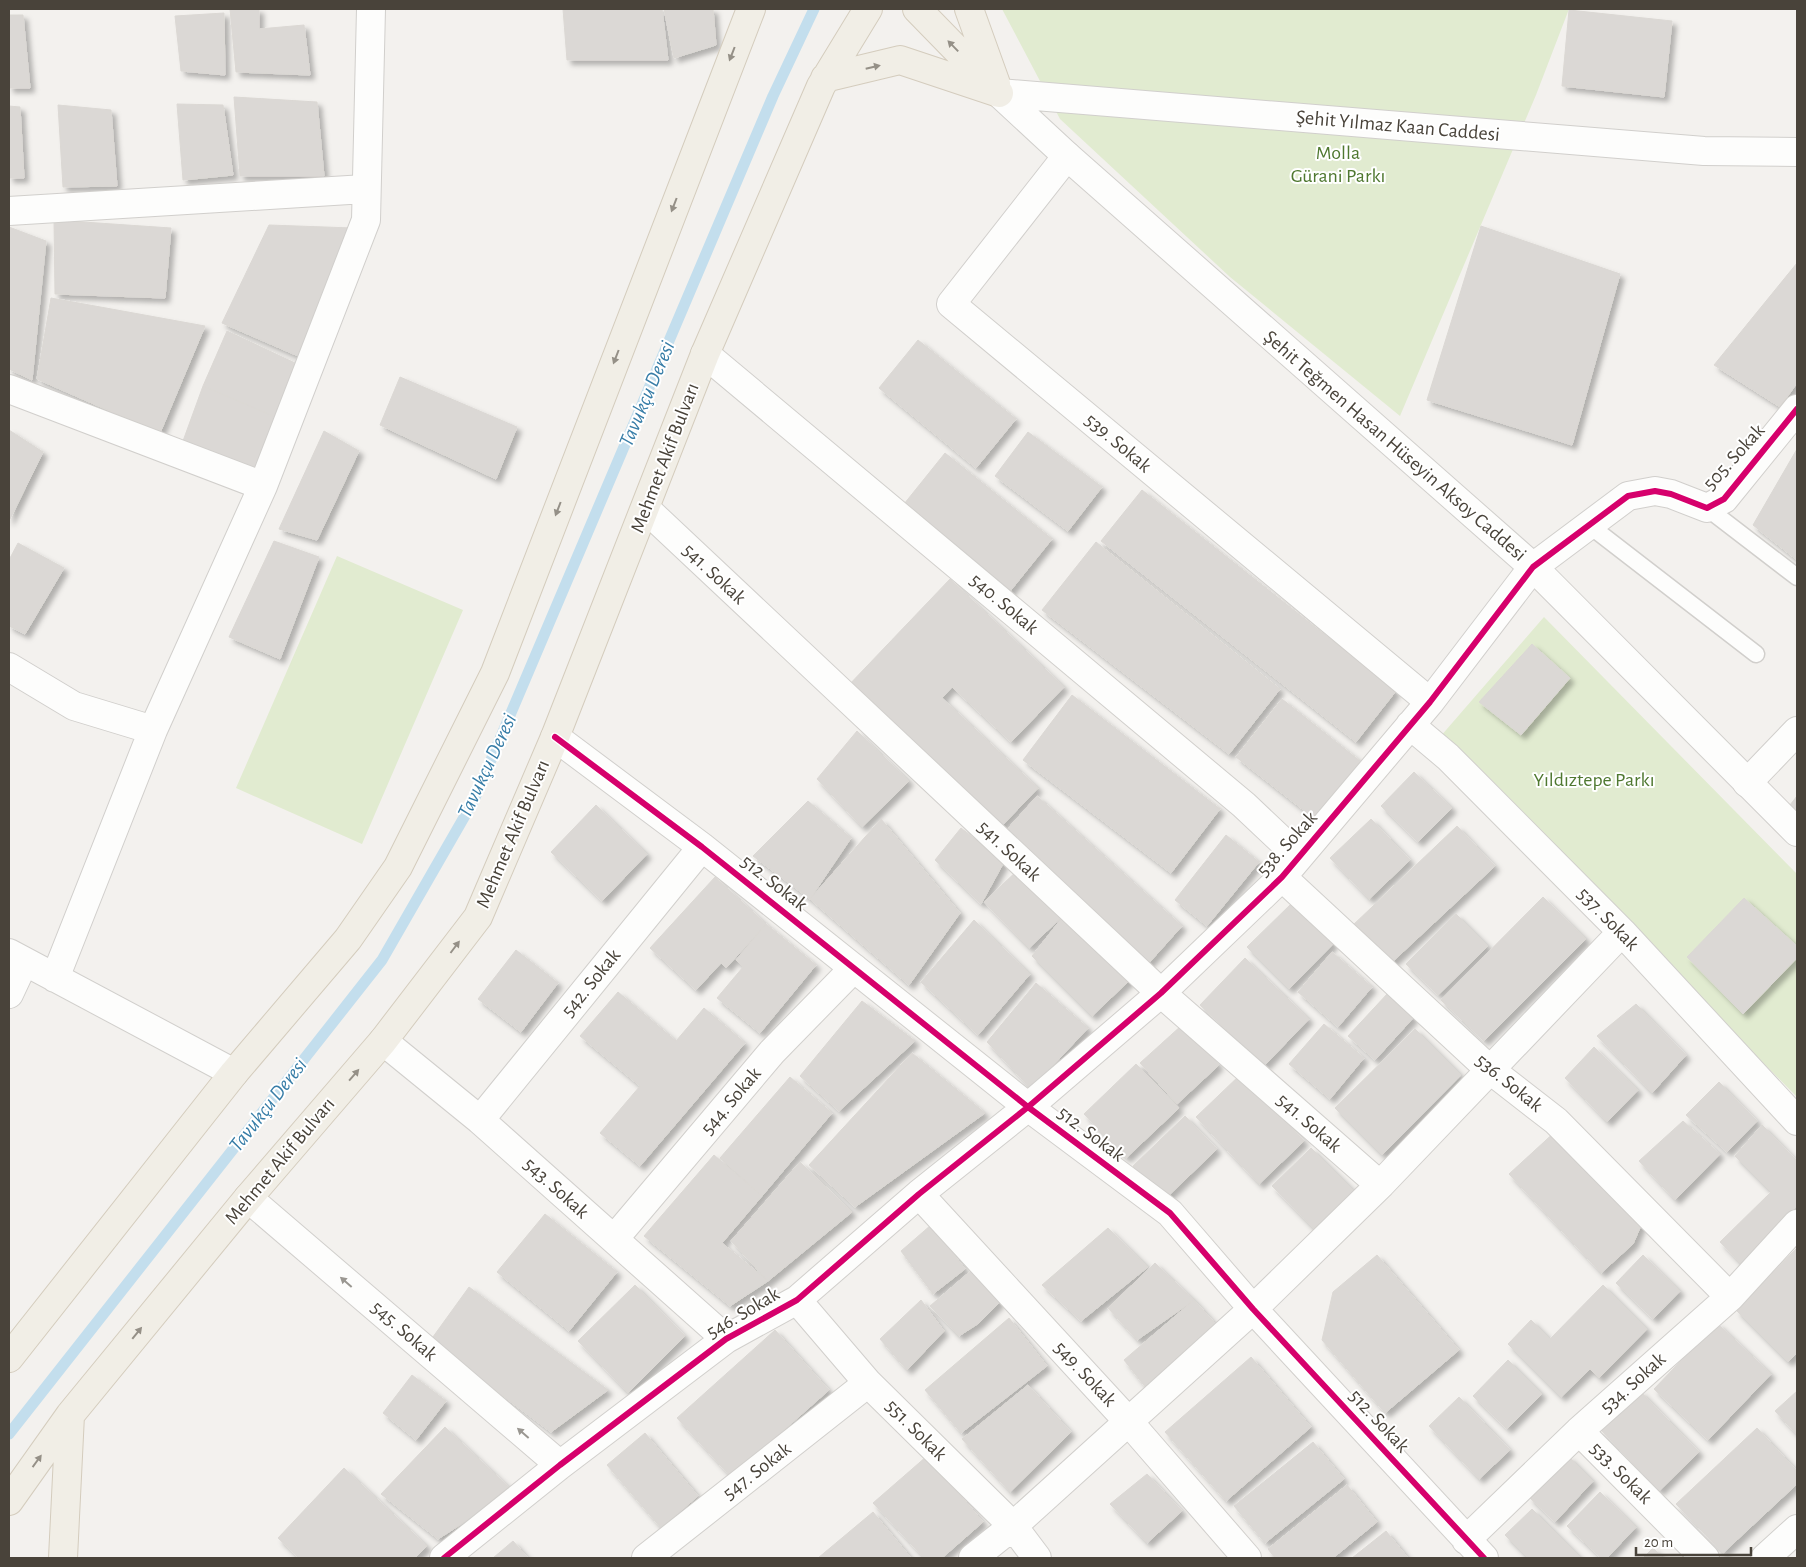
<svg xmlns="http://www.w3.org/2000/svg" width="1806" height="1567" viewBox="0 0 1806 1567" font-family="'Alegreya Sans',sans-serif">
	<style>
		.green { fill: #e1ebd0 }
		.lines { fill: none; stroke-linecap: round; stroke-linejoin: round }
		.stream { stroke: #c3deed; stroke-width: 11 }
		.building { fill: #dbd8d5; stroke: #dbd8d4; filter: url(#shadow) }
		.service-casing { stroke: #d1cfcc; stroke-width: 19 }
		.minor-casing { stroke: #d1cfcc; stroke-width: 30 }
		.tertiary-casing { stroke: #d1cfcc; stroke-width: 30 }
		.primary-casing { stroke: #d4ccbd; stroke-width: 30 }
		.service { stroke: #fdfdfc; stroke-width: 16 }
		.minor { stroke: #fdfdfc; stroke-width: 28 }
		.tertiary { stroke: #fdfdfc; stroke-width: 28 }
		.primary { stroke: #f1eee6; stroke-width: 28 }
		.cycleway-casing { stroke: #fff; stroke-width: 9 }
		.cycleway { stroke: #d6006c; stroke-width: 6 }
		.oneway { fill: #959087 }
		.oneway2 { fill: #9a9791 }
		.labels { text-anchor: middle; dominant-baseline: central; stroke-width: 4; stroke-linejoin: round; paint-order: stroke }
		.street-label { font-size: 20px; fill: #49433a; stroke: #fff }
		.park-label { font-size: 20px; fill: #4f7830; stroke: #fff }
		.water-label { font-size: 21px; font-style: italic; fill: #377da7; stroke: #fff }
	</style>
	<defs>
		<filter id="shadow"><feDropShadow dx="4.5" dy="4.5" stdDeviation="2.5" flood-color="#0004"/></filter>
	</defs>
	<rect width="100%" height="100%" fill="#f3f1ee"/>
	<path class="green" d="M1002 9H1569L1536 95 1400 416 1230 277 1060 119Z
		M337 556 463 610 362 844 236 788Z
		M1544 617 1797 874V1097L1440 737Z"/>
	<g class="lines">
		<path class="stream" d="M9 1434 382 960 474 800 773 96 814 9"/>
	</g>
	<path class="building" d="M230 9H259V29L304 25 310 75 236 72Z
		M563 9H662L668 60H567Z
		M664 9H713L716 45 674 58Z
		M1569 10 1672 21 1664 97 1562 86Z
		M224 13 225 75 181 71 175 16Z
		M9 15H23L30 88H9Z
		M234 97 317 102 324 176H240Z
		M177 104 223 105 233 175 183 180Z
		M58 105 111 110 117 186 63 187Z
		M9 106 20 107 24 178H9Z
		M54 220 171 228 165 298 55 294Z
		M269 225 353 228 305 359 222 323Z
		M1481 226 1620 274 1572 445 1427 400Z
		M9 227 46 241 32 380 9 369Z
		M1797 263V383L1780 407 1714 365Z
		M51 298 205 326 160 433 37 379Z
		M227 331 297 364 275 417 203 386Z
		M918 340 1016 419 976 468 879 388Z
		M400 377 517 427 496 479 380 425Z
		M203 386 283 420 259 472 183 441Z
		M9 430 43 452 9 521Z
		M324 431 359 451 317 540 279 529Z
		M1028 432 1102 487 1068 531 995 476Z
		M1797 449V560L1753 525Z
		M945 453 1052 539 1007 595 900 509Z
		M1142 490 1396 691 1356 742 1101 541Z
		M274 541 319 557 280 659 229 637Z
		M1096 542 1280 689 1229 754 1042 610Z
		M18 543 64 568 25 634 9 626V560Z
		M950 579 1064 687 1011 742 952 687 942 698 1038 788 997 831 846 688Z
		M1532 644 1570 678 1521 735 1479 702Z
		M1072 695 1220 809 1171 873 1023 760Z
		M1282 699 1360 761 1315 819 1236 757Z
		M857 731 909 781 862 827 817 779Z
		M1414 772 1452 808 1418 842 1381 806Z
		M1037 796 1182 926 1148 964 1002 835Z
		M1797 796V810L1790 805Z
		M808 801 851 838 810 899 753 856Z
		M596 805 647 854 602 901 551 852Z
		M881 819 960 913 909 985 810 899Z
		M1371 819 1410 860 1369 899 1330 858Z
		M1457 826 1495 866 1389 965 1352 926Z
		M961 828 1004 862 981 904 935 860Z
		M1226 835 1259 862 1207 926 1175 900Z
		M1020 868 1065 914 1029 948 984 902Z
		M715 877 766 924 726 968 721 963 696 990 650 948Z
		M1543 897 1586 939 1484 1041 1441 1000Z
		M1744 898 1797 946V958L1743 1014 1687 957Z
		M1293 902 1334 943 1289 989 1247 947Z
		M1065 914 1132 978 1092 1016 1032 956Z
		M1456 914 1488 946 1438 995 1406 964Z
		M974 920 1030 974 978 1035 921 982Z
		M766 924 816 965 760 1033 717 998 743 967 736 960Z
		M516 950 558 983 521 1032 478 999Z
		M1332 952 1372 987 1338 1027 1298 992Z
		M1245 958 1309 1019 1264 1066 1200 1005Z
		M1036 983 1088 1028 1031 1089 987 1042Z
		M618 992 676 1041 704 1008 745 1043 640 1166 600 1133 640 1086 580 1036Z
		M1388 993 1414 1017 1375 1060 1348 1036Z
		M862 1001 915 1041 839 1111 800 1076Z
		M1636 1004 1686 1055 1652 1093 1597 1036Z
		M1324 1024 1364 1058 1330 1099 1289 1064Z
		M1182 1025 1219 1065 1177 1104 1140 1063Z
		M1415 1029 1461 1075 1382 1155 1335 1108Z
		M1594 1047 1638 1090 1607 1122 1565 1078Z
		M912 1053 985 1113 855 1207 809 1165Z
		M1136 1064 1179 1108 1126 1158 1084 1114Z
		M1241 1074 1304 1141 1259 1184 1196 1117Z
		M790 1077 832 1113 762 1196 720 1158Z
		M1719 1082 1757 1121 1727 1152 1686 1115Z
		M1185 1116 1217 1149 1165 1199 1133 1166Z
		M1683 1121 1720 1154 1675 1200 1639 1161Z
		M1762 1125 1797 1161V1206L1741 1264 1720 1242 1771 1192 1735 1156Z
		M1557 1130 1642 1223 1633 1244 1601 1273 1509 1174Z
		M1311 1148 1355 1192 1316 1231 1272 1186Z
		M714 1155 762 1196 722 1243 768 1281 730 1306 644 1236Z
		M800 1162 852 1212 768 1281 731 1241Z
		M545 1214 617 1272 569 1331 497 1272Z
		M931 1225 965 1269 933 1294 901 1251Z
		M1108 1228 1148 1267 1081 1321 1042 1285Z
		M1797 1248V1353L1788 1362 1736 1310Z
		M1377 1255 1459 1350 1385 1413 1322 1340 1333 1292Z
		M1643 1255 1680 1291 1653 1319 1616 1283Z
		M1155 1263 1194 1300 1137 1340 1108 1308Z
		M973 1269 1000 1302 979 1323 959 1336 930 1306Z
		M635 1285 685 1336 628 1393 578 1341Z
		M1603 1285 1647 1329 1599 1378 1590 1369 1561 1397 1508 1344 1531 1320 1550 1339Z
		M469 1287 608 1390 551 1432 430 1341Z
		M921 1300 944 1331 907 1370 880 1339Z
		M1194 1300 1222 1331 1154 1398 1124 1360Z
		M1009 1318 1047 1366 961 1433 925 1390Z
		M1717 1323 1771 1374 1708 1440 1654 1389Z
		M775 1330 829 1390 731 1477 677 1418Z
		M1251 1357 1311 1427 1226 1501 1165 1432Z
		M1508 1360 1542 1394 1507 1429 1473 1396Z
		M412 1375 446 1401 416 1440 383 1413Z
		M1028 1385 1071 1432 1010 1492 962 1439Z
		M1640 1391 1699 1452 1659 1491 1600 1429Z
		M1797 1391V1435L1775 1411Z
		M1459 1397 1510 1450 1479 1479 1429 1426Z
		M445 1427 513 1491 438 1539 381 1494Z
		M1757 1428 1797 1471V1484L1723 1553 1676 1504Z
		M645 1433 698 1496 661 1528 607 1465Z
		M1313 1442 1344 1479 1265 1543 1234 1506Z
		M927 1456 983 1522 942 1558H924L873 1503Z
		M1568 1456 1593 1481 1555 1522 1529 1497Z
		M344 1468 427 1546 415 1558H299L278 1538Z
		M1147 1474 1182 1511 1147 1543 1110 1504Z
		M1347 1485 1377 1522 1333 1558H1275L1268 1549Z
		M1600 1492 1636 1527 1607 1558H1601L1567 1526Z
		M1532 1509 1581 1558H1528L1505 1535Z
		M873 1512 911 1558H818Z
		M1386 1531 1408 1558H1352Z
		M513 1541 528 1558H493Z
		M1653 1548 1663 1558H1643Z"/>
	<g class="lines">
		<defs>
			<path id="service" d="M1707 508 1797 577
				M1589 525 1756 654"/>
			<path id="minor" d="M1067 156 951 304 1430 702
				M9 211 365 189
				M705 354 1244 805 1299 857
				M9 389 263 486
				M646 509 1161 993 1380 1185
				M9 667 74 706 153 730 263 486 366 220 371 9
				M1410 725 1448 757 1622 932 1797 1121
				M555 737 702 847 1028 1107 1170 1213 1253 1309 1484 1558
				M1747 783 1797 731
				M1282 877 1489 1069 1556 1121 1730 1297
				M9 953 234 1073
				M55 978 153 730
				M9 994 24 962
				M383 1041 480 1120 726 1339
				M480 1120 702 847
				M919 1194 1128 1421 1247 1558
				M248 1198 560 1465
				M614 1239 772 1052 854 968
				M797 1300 868 1383 1013 1526 1037 1558
				M1579 1431 1705 1558
				M1466 1540 1579 1431 1730 1297 1797 1224
				M444 1558 560 1465 726 1339 797 1300 919 1194 1028 1107 1161 993 1282 877 1430 702 1533 567 1628 496 1655 491 1671 494 1707 508 1724 499 1797 409
				M646 1558 868 1383
				M973 1558 1013 1526 1253 1309 1380 1185 1622 932
				M1765 1558 1797 1529"/>
			<path id="tertiary" d="M999 93 1067 156 1533 567 1797 832
				M999 93 1704 151 1797 152"/>
			<path id="primary" d="M917 9 996 90
				M969 9 996 84
				M825 78 900 60 999 93
				M9 1358 234 1073 348 939 398 867 495 673 751 9
				M9 1501 70 1415 248 1198 383 1041 478 917 555 737 705 354 821 86 868 9
				M63 1558 70 1415"/>
		</defs>
		<use href="#service" class="service-casing"/>
		<use href="#minor" class="minor-casing"/>
		<use href="#tertiary" class="tertiary-casing"/>
		<use href="#primary" class="primary-casing"/>
		<use href="#service" class="service"/>
		<use href="#minor" class="minor"/>
		<use href="#tertiary" class="tertiary"/>
		<use href="#primary" class="primary"/>
		<defs>
			<path id="cycleway" d="M555 737 702 847 1028 1107 1170 1213 1253 1309 1484 1558
				M444 1558 560 1465 726 1339 797 1300 919 1194 1028 1107 1161 993 1282 877 1430 702 1533 567 1628 496 1655 491 1671 494 1707 508 1724 499 1797 409"/>
		</defs>
		<use href="#cycleway" class="cycleway-casing"/>
		<use href="#cycleway" class="cycleway"/>
	</g>
	<defs><path id="oneway-solid" d="M-6-.8H1V-3.2L6.5 0L1 3.2V.8H-6Z" transform="scale(1.25)"/></defs>
	<g class="oneway">
		<use href="#oneway-solid" transform="translate(953 46) rotate(-134)"/>
		<use href="#oneway-solid" transform="translate(732 54) rotate(111)"/>
		<use href="#oneway-solid" transform="translate(873 67) rotate(-13)"/>
		<use href="#oneway-solid" transform="translate(674 205) rotate(111)"/>
		<use href="#oneway-solid" transform="translate(616 357) rotate(111)"/>
		<use href="#oneway-solid" transform="translate(558 509) rotate(111)"/>
		<use href="#oneway-solid" transform="translate(455 947) rotate(-53)"/>
		<use href="#oneway-solid" transform="translate(354 1075) rotate(-49)"/>
		<use href="#oneway-solid" transform="translate(137 1333) rotate(-51)"/>
		<use href="#oneway-solid" transform="translate(37 1461) rotate(-54)"/>
	</g>
	<g class="oneway2">
		<use href="#oneway-solid" transform="translate(346 1282) rotate(-139)"/>
		<use href="#oneway-solid" transform="translate(523 1433) rotate(-139)"/>
	</g>
	<g class="labels">
		<g class="street-label">
			<text transform="translate(1398 126) rotate(5)">Şehit Yılmaz Kaan Caddesi</text>
			<text transform="translate(1118 443) rotate(40)">539. Sokak</text>
			<text transform="translate(1395 446) rotate(41)">Şehit Teğmen Hasan Hüseyin Aksoy Caddesi</text>
			<text transform="translate(1734 457) rotate(-48)">505. Sokak</text>
			<text transform="translate(665 458) rotate(-69)">Mehmet Akif Bulvarı</text>
			<text transform="translate(714 574) rotate(43)">541. Sokak</text>
			<text transform="translate(1004 604) rotate(40)">540. Sokak</text>
			<text transform="translate(513 834) rotate(-67)">Mehmet Akif Bulvarı</text>
			<text transform="translate(1287 844) rotate(-48)">538. Sokak</text>
			<text transform="translate(1009 851) rotate(43)">541. Sokak</text>
			<text transform="translate(774 883) rotate(38)">512. Sokak</text>
			<text transform="translate(1608 919) rotate(46)">537. Sokak</text>
			<text transform="translate(591 983) rotate(-51)">542. Sokak</text>
			<text transform="translate(1509 1083) rotate(39)">536. Sokak</text>
			<text transform="translate(731 1101) rotate(-50)">544. Sokak</text>
			<text transform="translate(1309 1123) rotate(41)">541. Sokak</text>
			<text transform="translate(1091 1134) rotate(37)">512. Sokak</text>
			<text transform="translate(280 1161) rotate(-50)">Mehmet Akif Bulvarı</text>
			<text transform="translate(556 1188) rotate(42)">543. Sokak</text>
			<text transform="translate(743 1313) rotate(-31)">546. Sokak</text>
			<text transform="translate(404 1331) rotate(41)">545. Sokak</text>
			<text transform="translate(1085 1374) rotate(47)">549. Sokak</text>
			<text transform="translate(1633 1383) rotate(-42)">534. Sokak</text>
			<text transform="translate(1379 1421) rotate(47)">512. Sokak</text>
			<text transform="translate(916 1430) rotate(45)">551. Sokak</text>
			<text transform="translate(757 1471) rotate(-38)">547. Sokak</text>
			<text transform="translate(1621 1473) rotate(45)">533. Sokak</text>
		</g>
		<g class="park-label">
			<text x="1338" y="153">Molla<tspan x="1338" dy="23">Gürani Parkı</tspan></text>
			<text x="1594" y="780">Yıldıztepe Parkı</text>
		</g>
		<g class="water-label">
			<text transform="translate(647 394) rotate(-67)">Tavukçu Deresi</text>
			<text transform="translate(487 766) rotate(-65)">Tavukçu Deresi</text>
			<text transform="translate(268 1105) rotate(-52)">Tavukçu Deresi</text>
		</g>
	</g>
	<rect width="1806" height="1567" fill="none" stroke="#49433a" stroke-width="20"/>
	<path d="M1636 1547v8h115v-8" fill="none" stroke="#49433a" stroke-width="2.5"/>
	<text x="1644" y="1547" font-size="15" fill="#49433a" stroke="#ffffff" stroke-width="4" paint-order="stroke">20 m</text>
</svg>
